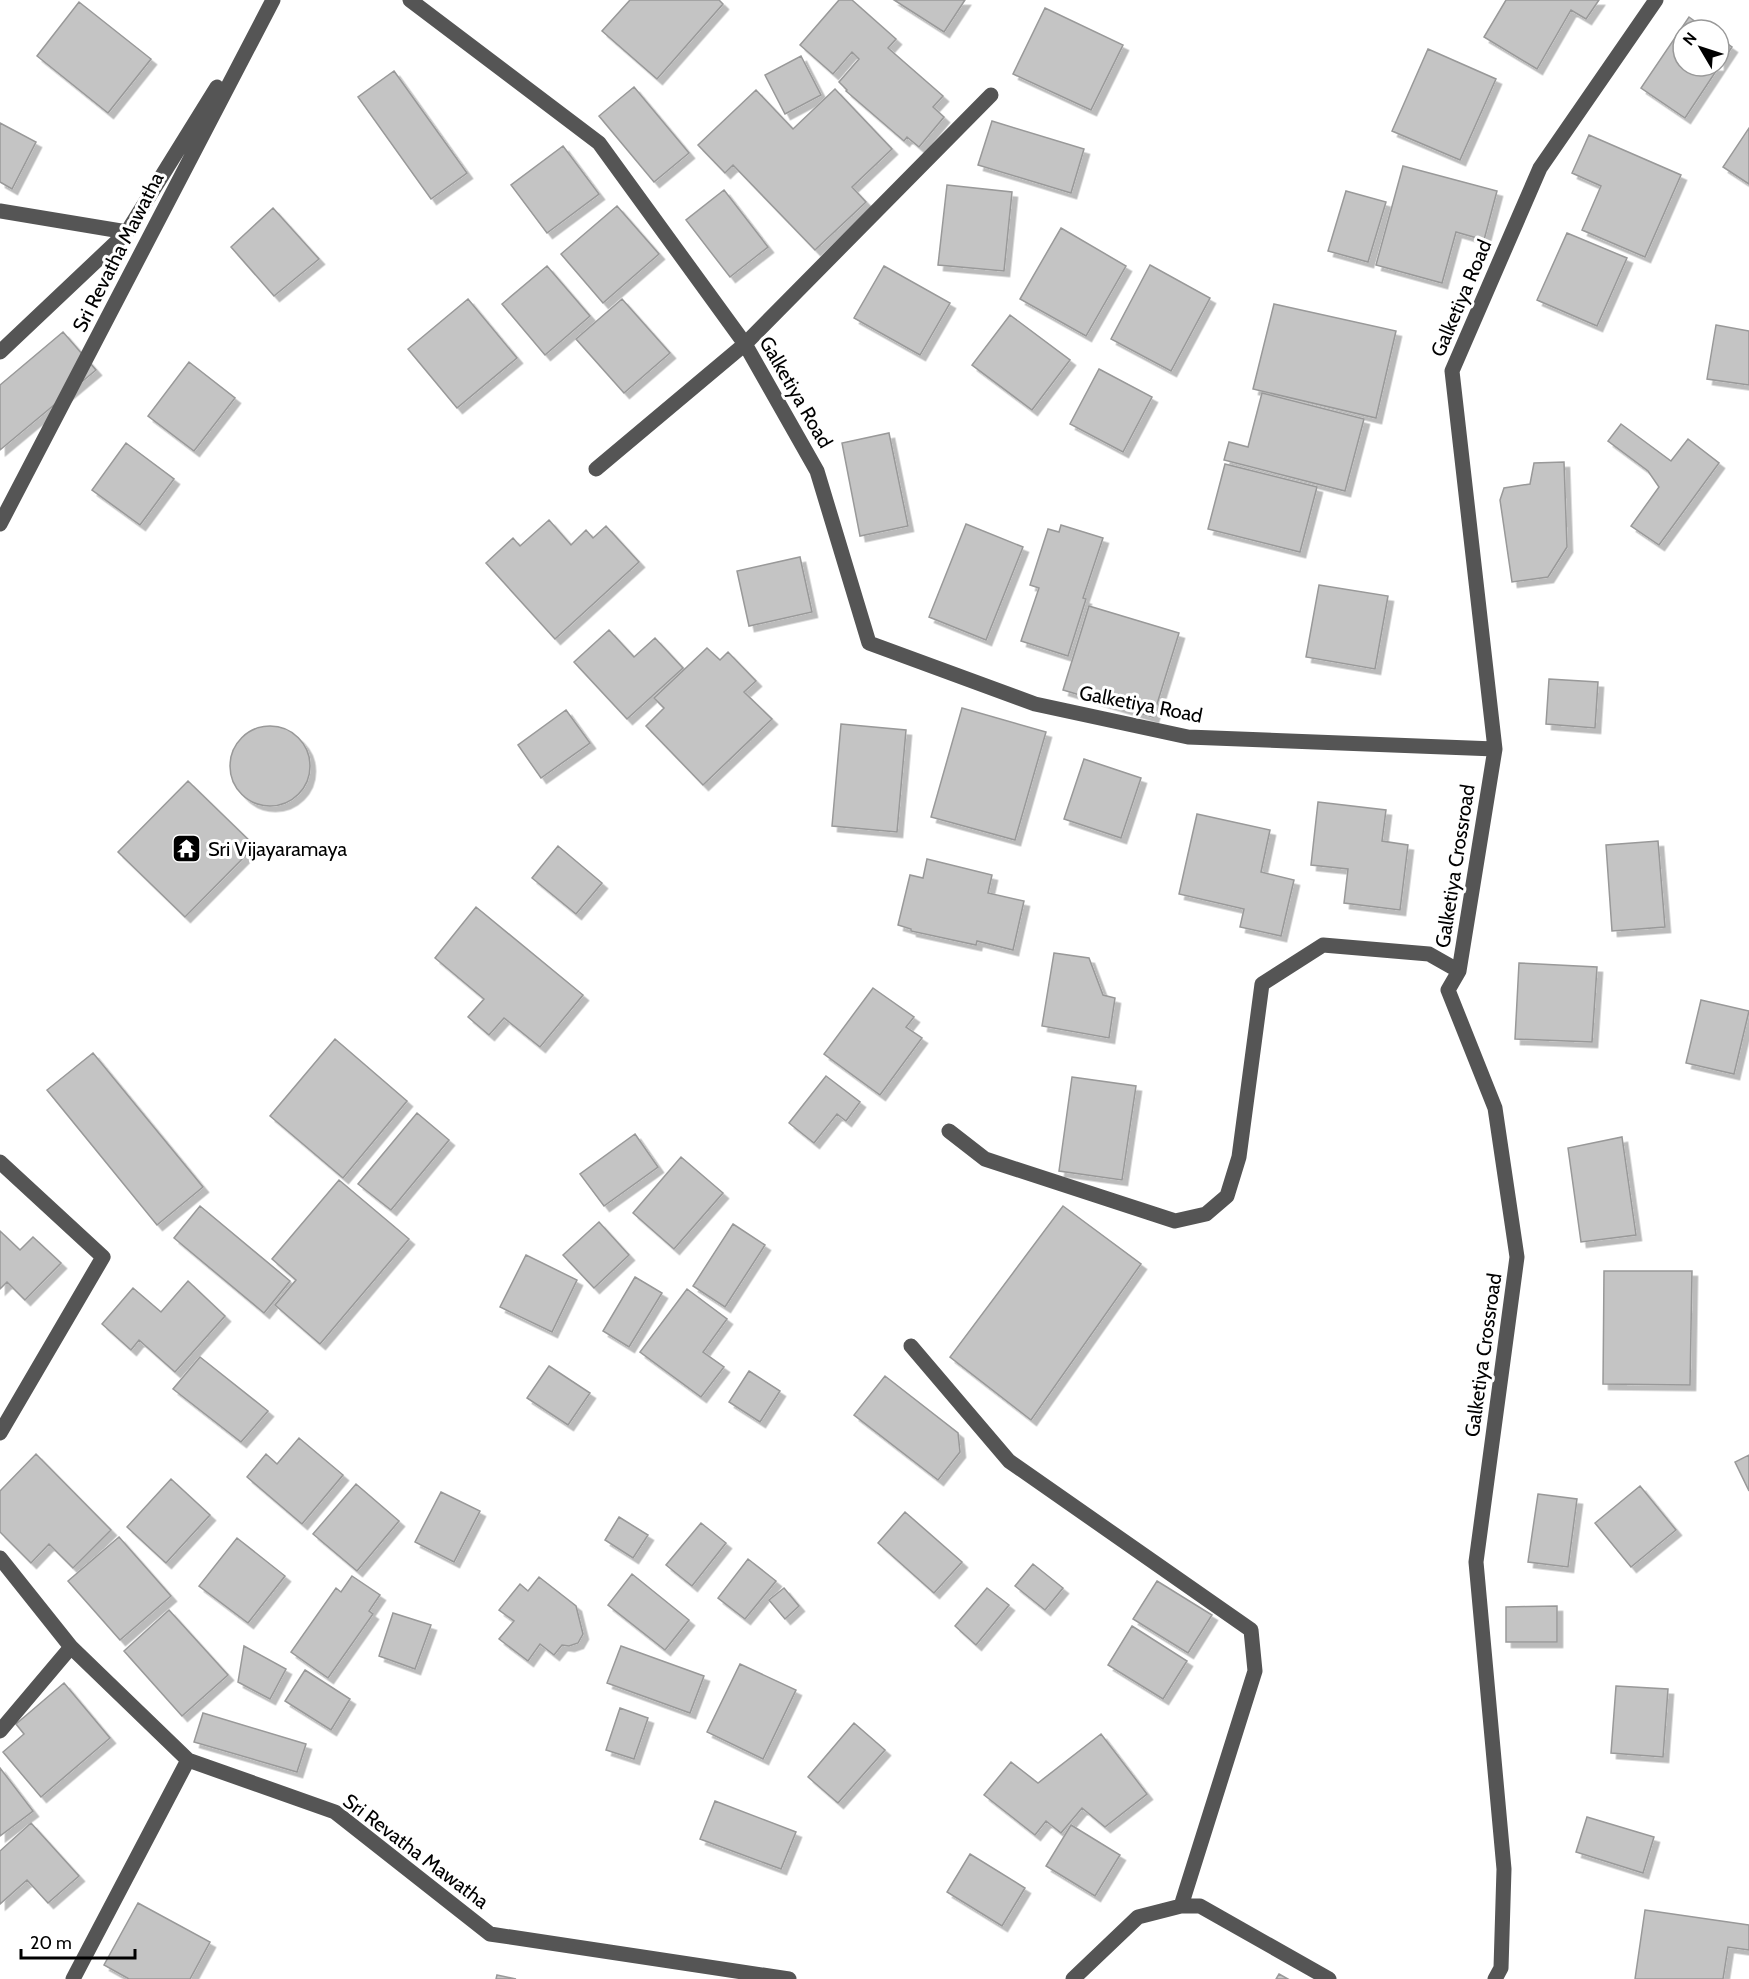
<svg xmlns="http://www.w3.org/2000/svg" width="1749" height="1979" viewBox="0 0 1749 1979" font-family="Cabin,sans-serif">
	<style>
		.building { fill: #c4c4c4; stroke: #999; stroke-width: 1.5; filter: url(#shadow) }
		.lines { fill: none; stroke-linecap: round; stroke-linejoin: round }
		.minor { stroke: #555; stroke-width: 15 }
		.labels { text-anchor: middle; dominant-baseline: central; stroke-width: 6; stroke-linejoin: round; paint-order: stroke }
		.street-label { font-size: 20px; fill: #000; stroke: #fff }
		.poi-label { font-size: 20px; fill: #000; stroke: #fff; text-anchor: start }
	</style>
	<defs>
		<filter id="shadow"><feDropShadow dx="5.5" dy="5.5" stdDeviation="0" flood-color="#0004"/></filter>
	</defs>
	<rect width="100%" height="100%" fill="#fff"/>
	<path class="building" d="M630 0H719L723 4 657 79 602 31Z
		M839 0H852L896 39 888 48 943 96 933 107 944 117 919 147 907 137 904 141 846 91 847 90 839 82 859 59 852 52 833 74 800 45Z
		M894 0H965L944 32Z
		M1506 0H1599L1586 19 1571 10 1537 69 1484 37Z
		M79 2 151 59 108 113 37 56Z
		M1045 8 1123 45 1091 110 1013 74Z
		M1689 17 1707 30H1683V66H1719V38L1732 47 1685 118 1641 88Z
		M1428 49 1496 79 1460 160 1392 131Z
		M801 56 821 95 785 114 765 75Z
		M394 71 467 173 431 199 358 97Z
		M634 87 689 153 654 182 599 116Z
		M835 89 892 149 852 187 866 202 815 250 733 165 725 173 698 145 756 90 793 129Z
		M992 121 1084 149 1071 193 978 165Z
		M0 123 36 142 12 189 0 182Z
		M1749 128V184L1723 167Z
		M1589 135 1681 175 1645 257 1582 230 1601 186 1572 173Z
		M563 146 599 194 547 233 511 185Z
		M1403 166 1497 191 1484 240 1456 232 1442 283 1376 265Z
		M947 185 1012 192 1004 271 938 265Z
		M724 190 768 247 730 277 686 220Z
		M1346 191 1386 202 1368 262 1328 251Z
		M617 206 659 254 603 303 561 254Z
		M273 208 319 259 274 296 231 247Z
		M1061 228 1126 266 1086 336 1020 299Z
		M1567 233 1627 258 1597 326 1537 300Z
		M1150 265 1210 298 1171 371 1111 339Z
		M547 266 590 316 545 355 502 304Z
		M884 266 950 303 920 355 854 318Z
		M468 299 517 358 457 408 408 349Z
		M622 299 670 353 624 393 576 339Z
		M1274 304 1396 331 1376 418 1253 389Z
		M1010 315 1070 360 1032 410 972 365Z
		M1716 325 1749 331V385L1707 379Z
		M63 332 96 370 0 450V385Z
		M189 362 235 398 194 451 148 416Z
		M1099 369 1152 397 1123 452 1070 424Z
		M1262 393 1364 419 1345 491 1224 460 1229 442 1248 447Z
		M1621 424 1671 461 1688 439 1719 463 1659 545 1631 526 1659 487 1648 471 1608 441Z
		M889 433 908 526 860 536 842 443Z
		M126 443 174 479 140 525 92 490Z
		M1564 462 1567 547 1548 577 1512 582 1500 500 1504 488 1530 484 1534 463Z
		M1225 464 1317 487 1300 552 1208 529Z
		M549 520 571 545 586 530 593 538 606 526 639 562 555 639 486 563 513 538 520 546Z
		M966 524 1023 547 986 640 929 617Z
		M1061 525 1103 538 1083 598 1086 599 1068 656 1021 641 1039 588 1030 585 1048 529 1059 532Z
		M800 557 812 612 749 626 737 571Z
		M1319 585 1388 596 1375 669 1306 657Z
		M1089 606 1179 633 1153 717 1063 690Z
		M609 630 634 657 655 638 683 668 627 719 574 662Z
		M707 648 720 660 728 652 756 681 744 692 772 719 703 785 646 726 664 708 654 698Z
		M1549 679 1598 682 1595 728 1546 724Z
		M962 708 1046 732 1015 840 931 817Z
		M566 710 590 743 541 778 518 745Z
		M841 724 906 730 897 832 832 826Z
		M230 766a40 40 0 1 1 80 0a40 40 0 1 1-80 0Z
		M1084 759 1141 778 1121 838 1064 819Z
		M188 781 255 846 185 917 118 852Z
		M1318 802 1386 810 1382 841 1408 845 1400 910 1344 903 1348 869 1311 865Z
		M1197 814 1270 830 1261 872 1294 880 1281 936 1240 927 1244 909 1179 894Z
		M1658 841 1665 927 1612 931 1606 845Z
		M558 846 602 883 576 914 532 878Z
		M927 859 992 875 988 893 1024 901 1013 950 977 941 976 945 911 931V929L898 925 910 875 923 878Z
		M476 907 583 995 540 1047 504 1018 489 1035 468 1017 484 999 435 958Z
		M1054 953 1089 958 1103 995 1115 998 1109 1038 1042 1026Z
		M1519 963 1597 967 1592 1042 1515 1039Z
		M873 988 914 1017 906 1027 922 1038 880 1095 824 1054Z
		M1701 1000 1749 1011 1734 1074 1686 1063Z
		M335 1039 407 1101 343 1178 270 1116Z
		M93 1053 203 1187 157 1225 47 1090Z
		M826 1076 860 1102 846 1121 837 1114 814 1143 789 1123Z
		M1072 1077 1136 1086 1122 1180 1059 1171Z
		M417 1113 449 1140 391 1210 358 1184Z
		M635 1134 658 1167 604 1206 580 1174Z
		M1622 1137 1636 1235 1581 1242 1568 1148Z
		M681 1157 723 1193 674 1249 633 1213Z
		M339 1180 409 1239 320 1344 275 1305 296 1280 272 1259Z
		M200 1206 290 1281 264 1313 174 1238Z
		M1063 1206 1141 1264 1031 1420 950 1357Z
		M599 1222 629 1255 594 1288 563 1255Z
		M733 1224 765 1245 725 1307 693 1286Z
		M0 1231 20 1250 33 1237 61 1263 25 1300 7 1282 0 1289Z
		M526 1255 577 1280 552 1332 500 1307Z
		M1604 1271H1692L1690 1385 1603 1384Z
		M635 1277 662 1293 629 1347 603 1331Z
		M188 1281 225 1316 175 1372 139 1340 131 1350 102 1324 133 1288 161 1312Z
		M687 1289 727 1319 703 1352 724 1367 701 1397 640 1352Z
		M200 1357 268 1411 241 1442 173 1389Z
		M549 1366 590 1393 568 1425 527 1398Z
		M749 1371 780 1391 760 1422 729 1402Z
		M885 1376 958 1433 960 1452 938 1480 854 1415Z
		M299 1438 343 1475 302 1524 247 1477 266 1454 277 1464Z
		M36 1454 111 1530 73 1568 49 1544 31 1563 0 1532V1491Z
		M1749 1455V1491L1735 1462Z
		M171 1479 210 1515 166 1563 127 1527Z
		M356 1484 399 1521 357 1571 313 1534Z
		M1640 1486 1676 1530 1631 1567 1595 1523Z
		M441 1492 480 1511 454 1562 415 1542Z
		M1538 1494 1577 1499 1568 1567 1528 1562Z
		M905 1512 962 1562 934 1593 878 1543Z
		M619 1517 648 1535 633 1558 605 1540Z
		M701 1523 726 1543 692 1586 666 1565Z
		M119 1537 171 1596 120 1640 68 1581Z
		M237 1538 285 1576 248 1623 199 1586Z
		M748 1559 776 1581 745 1619 718 1598Z
		M1033 1564 1063 1588 1045 1610 1015 1586Z
		M632 1574 689 1620 665 1650 608 1605Z
		M352 1576 380 1595 369 1611 373 1614 328 1678 291 1652 336 1588 341 1592Z
		M539 1577 576 1606 583 1634 578 1643 569 1646 562 1645 554 1655 540 1644 528 1661 499 1639 514 1621 499 1610 520 1584 528 1591Z
		M1157 1581 1212 1615 1188 1653 1133 1619Z
		M784 1588 799 1606 785 1619 769 1600Z
		M987 1588 1009 1605 976 1645 955 1626Z
		M1557 1606V1642H1506V1607Z
		M169 1610 228 1675 182 1716 124 1651Z
		M393 1613 431 1625 415 1669 379 1656Z
		M1132 1626 1187 1661 1163 1699 1108 1665Z
		M244 1646 286 1669 270 1699 238 1682Z
		M621 1646 704 1676 690 1713 607 1683Z
		M740 1664 796 1690 763 1759 707 1732Z
		M305 1670 350 1699 331 1730 285 1701Z
		M64 1683 110 1738 41 1797 3 1752 24 1734 16 1724Z
		M1616 1686 1668 1689 1663 1757 1611 1753Z
		M620 1708 648 1718 634 1759 606 1750Z
		M203 1713 306 1744 297 1772 194 1742Z
		M854 1723 885 1750 838 1803 808 1777Z
		M1101 1734 1147 1794 1105 1827 1082 1808 1061 1833 1046 1821 1035 1835 984 1795 1011 1762 1038 1783Z
		M0 1768 33 1811 0 1836Z
		M715 1801 796 1832 781 1869 700 1839Z
		M1587 1817 1654 1837 1643 1873 1576 1852Z
		M31 1823 79 1876 48 1903 27 1880 0 1904V1851Z
		M1071 1825 1120 1855 1095 1896 1046 1866Z
		M970 1854 1025 1888 1002 1926 947 1892Z
		M138 1903 210 1942 190 1979H129L104 1965Z
		M1645 1910 1749 1925V1950L1728 1947 1723 1979H1635Z
		M1279 1974 1288 1979H1276Z
		M497 1975 516 1979H496Z"/>
	<g class="lines">
		<path class="minor" d="M410 0 599 143 745 344 817 471 869 643 1035 704 1188 737 1495 749
			M0 211 127 232
			M0 352 127 232 217 87
			M596 469 745 344 991 95
			M0 524 273 0
			M949 1131 985 1159 1175 1221 1206 1214 1227 1196 1239 1157 1262 984 1323 945 1429 954 1459 971
			M0 1162 103 1257 0 1433
			M911 1346 1009 1461 1251 1630 1255 1671 1181 1906
			M0 1558 71 1647 188 1760 335 1812 490 1934 789 1979
			M0 1731 71 1647
			M73 1979 188 1760
			M1073 1979 1138 1917 1181 1906H1200L1329 1979
			M1495 1979 1501 1968 1504 1869 1476 1562 1517 1257 1495 1108 1448 990 1459 971 1495 749 1452 371 1540 168 1656 0"/>
	</g>
	<defs>
		<symbol id="temple-square" viewBox="-11 -11 22 22"><rect x="-9" y="-9" width="18" height="18" rx="4" fill="#000" stroke="#fff"/><path d="M0-6L5-2H3V0L6.5 2.5H4V6H1.5V3h-3V6H-4V2.5H-6.5L-3 0V-2H-5Z" fill="#fff"/></symbol>
	</defs>
	<g fill-rule="evenodd">
		<use href="#temple-square" x="170" y="832" width="33" height="33"/>
	</g>
	<g class="labels">
		<g class="street-label">
			<text transform="translate(118 252) rotate(-63)">Sri Revatha Mawatha</text>
			<text transform="translate(1461 298) rotate(-67)">Galketiya Road</text>
			<text transform="translate(796 392) rotate(60)">Galketiya Road</text>
			<text transform="translate(1141 704) rotate(11)">Galketiya Road</text>
			<text transform="translate(1455 866) rotate(-81)">Galketiya Crossroad</text>
			<text transform="translate(1483 1355) rotate(-82)">Galketiya Crossroad</text>
			<text transform="translate(416 1851) rotate(37)">Sri Revatha Mawatha</text>
		</g>
		<g class="poi-label">
			<text x="208" y="849">Sri Vijayaramaya</text>
		</g>
	</g>
	<g transform="translate(1701 48) rotate(309)"><circle r="28" fill="#ffffff" stroke="#999999" stroke-width="1.5"/>
	<path d="M0-4.5L10 22L0 15L-10 22Z" fill="#000000"/>
	<text y="-9" font-size="16" font-weight="bold" text-anchor="middle" fill="#000000">N</text>
	</g>
	<path d="M21 1949v9h114v-9" fill="none" stroke="#000000" stroke-width="3"/>
	<text x="30" y="1949" font-size="18" fill="#000000" stroke="#ffffff" stroke-width="4.5" paint-order="stroke">20 m</text>
</svg>
